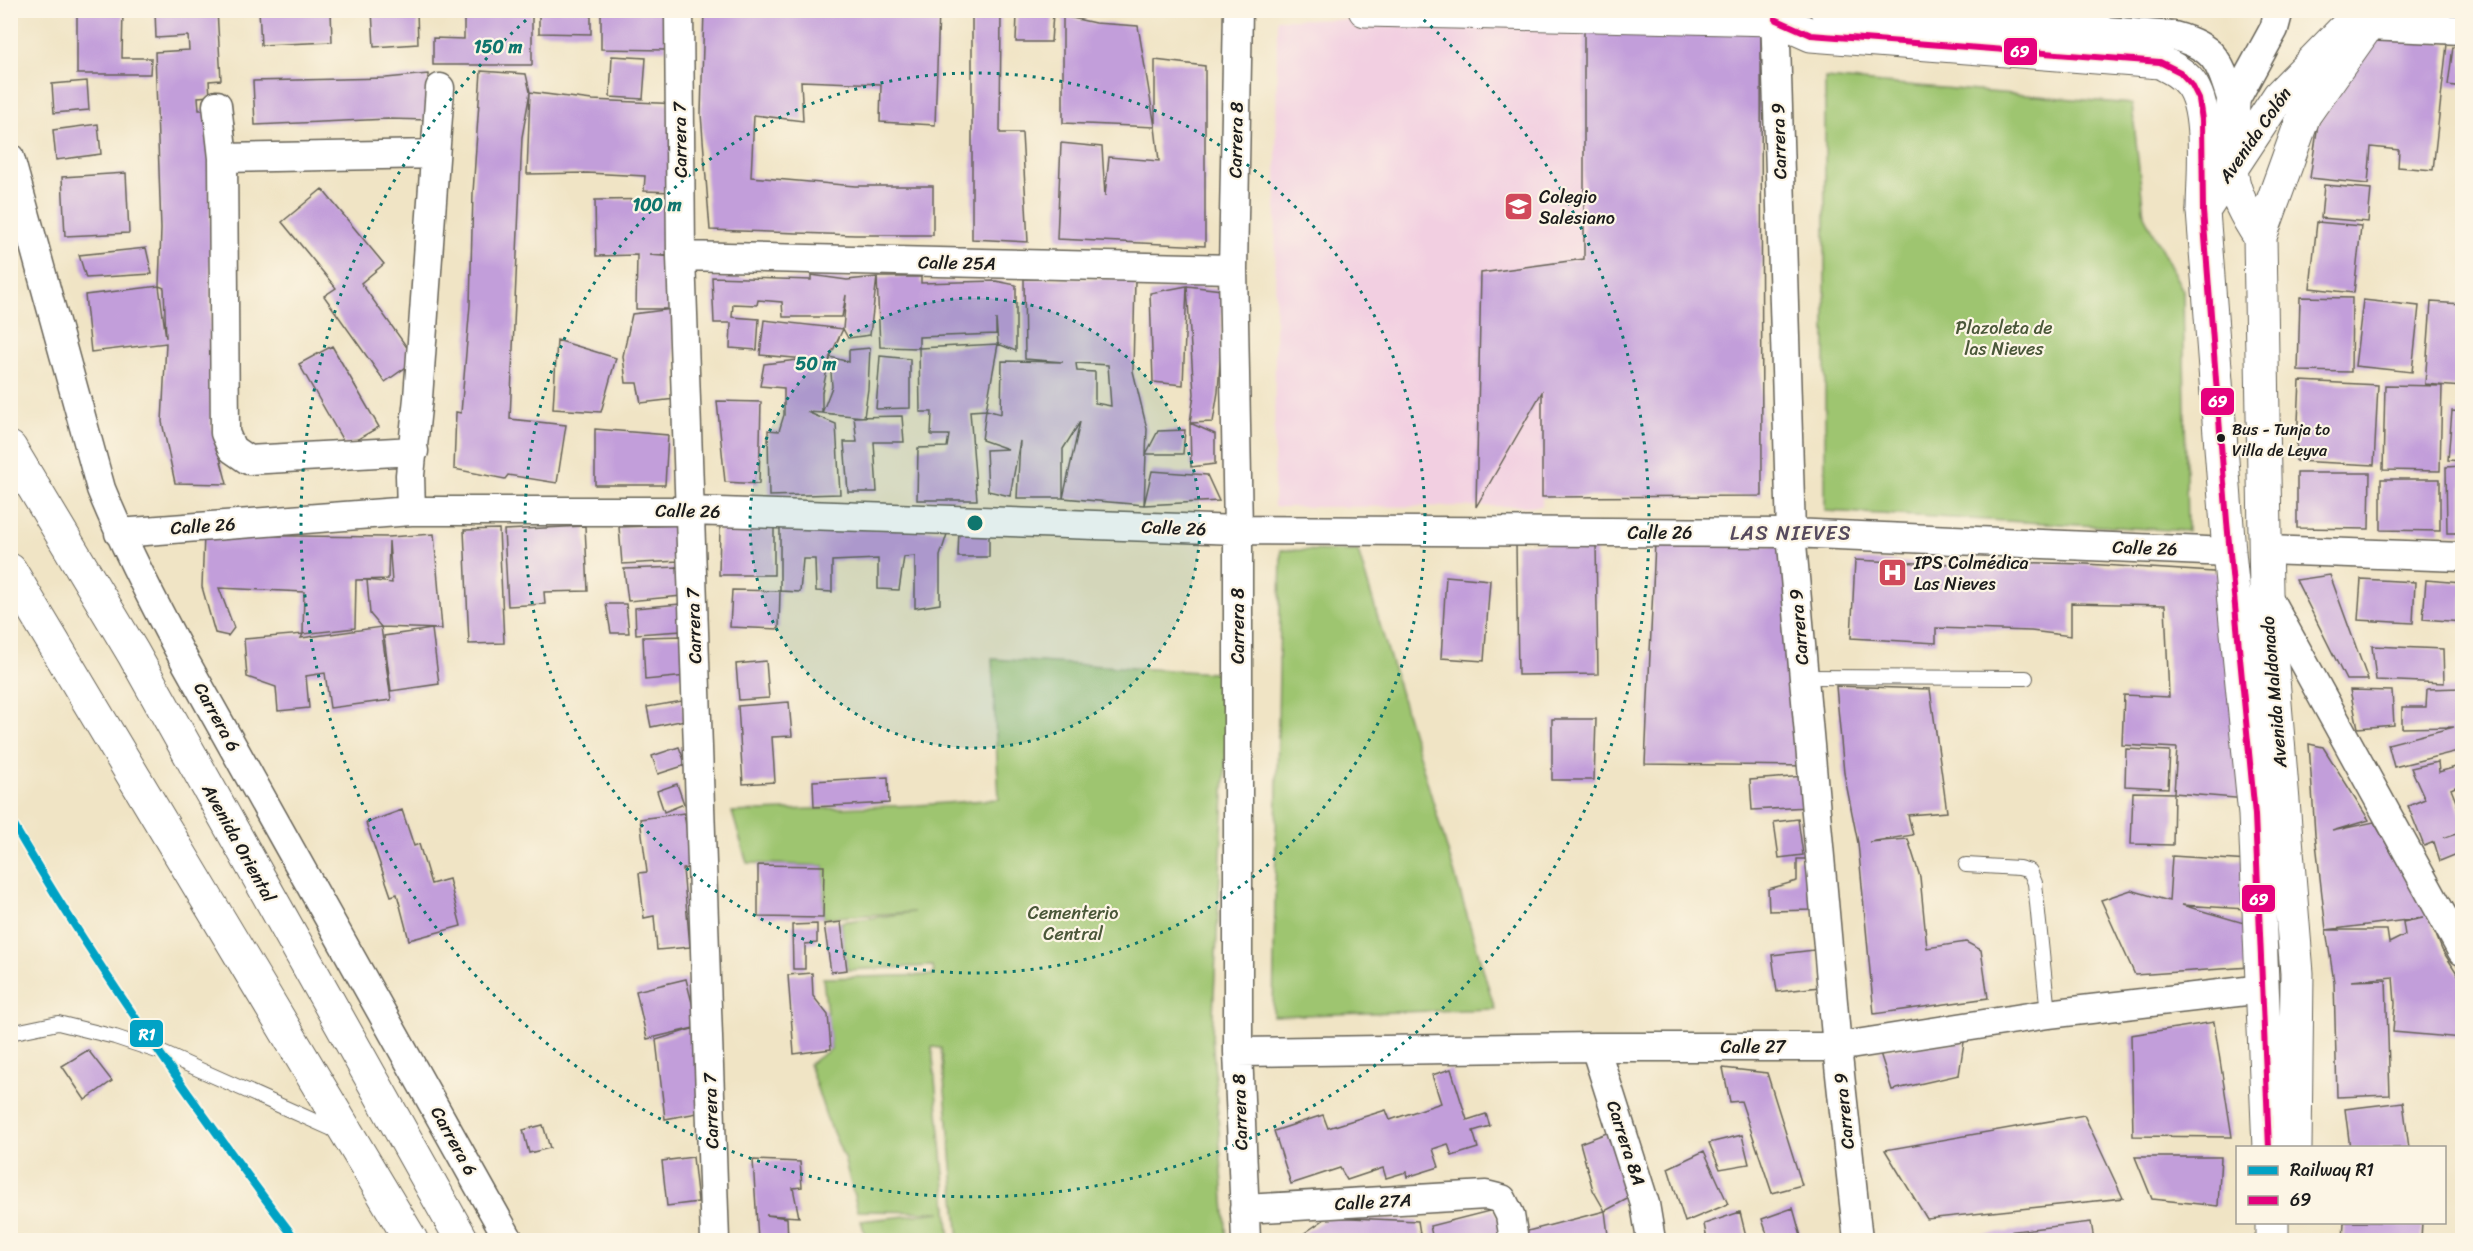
<svg xmlns="http://www.w3.org/2000/svg" width="2473" height="1251" viewBox="0 0 2473 1251" font-family="Sriracha,sans-serif">
	<style>
		.built { fill: #f2cfe1 }
		.green { fill: #9ec570; stroke: #5d7046; stroke-width: 1.5 }
		.building { fill: #c29eda; fill-rule: evenodd }
		.lines { fill: none; stroke-linecap: round; stroke-linejoin: round }
		.lane-casing { stroke: #666257; stroke-width: 16 }
		.street-casing { stroke: #666257; stroke-width: 31 }
		.secondary-casing { stroke: #666257; stroke-width: 35 }
		.primary-casing { stroke: #666257; stroke-width: 35 }
		.lane { stroke: #fff; stroke-width: 14 }
		.street { stroke: #fff; stroke-width: 28 }
		.secondary { stroke: #fff; stroke-width: 33 }
		.primary { stroke: #fff; stroke-width: 33 }
		.bus-1-casing { stroke: #fcf5e5; stroke-width: 10 }
		.bus-1 { stroke: #e5007d; stroke-width: 6 }
		.rail-1-casing { stroke: #fcf5e5; stroke-width: 12 }
		.rail-1 { stroke: #01a2c5; stroke-width: 8 }
		.ring { fill: none; stroke: #0f766e; stroke-width: 3; stroke-dasharray: 3 6 }
		.bus-dot { fill: #1c1c1c; stroke: #fcf5e5; stroke-width: 2 }
		.labels { text-anchor: middle; dominant-baseline: central; stroke-width: 4.5; stroke-linejoin: round; paint-order: stroke }
		.bus-label { font-size: 16px; fill: #1c1c1c; stroke: #fcf5e5; text-anchor: start }
		.street-label { font-size: 18px; fill: #1c1c1c; stroke: #fcf5e5 }
		.poi-label { font-size: 18px; fill: #1c1c1c; stroke: #fcf5e5; text-anchor: start }
		.park-label { font-size: 18px; fill: #4a5739; stroke: #fcf5e5 }
		.neighbourhood-label { font-size: 20px; letter-spacing: 1.5px; fill: #564a5e; stroke: #fcf5e5 }
		.centre { fill: #0f766e; stroke: #fcf5e5; stroke-width: 3 }
		.ring-label { font-size: 18px; text-anchor: middle; font-weight: bold; fill: #0f766e; stroke: #fcf5e5; stroke-width: 4.5; stroke-linejoin: round; paint-order: stroke }
		.line-badge { stroke: #fcf5e5; stroke-width: 2 }
		.badge-label { font-size: 16px; text-anchor: middle; font-weight: bold; fill: #fff }
	</style>
	<rect width="100%" height="100%" fill="#fcf5e5"/>
	<filter id="ink" filterUnits="userSpaceOnUse"><feTurbulence type="fractalNoise" baseFrequency=".0167" numOctaves="2"/><feDisplacementMap in="SourceGraphic" scale="12" xChannelSelector="R" yChannelSelector="G"/><feConvolveMatrix kernelMatrix="1 2 1 2 8 2 1 2 1" color-interpolation-filters="sRGB"/></filter>
	<filter id="wash" filterUnits="userSpaceOnUse"><feTurbulence type="fractalNoise" baseFrequency=".008" numOctaves="4" result="noise"/><feDisplacementMap in="SourceGraphic" scale="24" xChannelSelector="R" yChannelSelector="G"/><feGaussianBlur stdDeviation="1.35" result="paint"/><feColorMatrix in="noise" values="0 0 0 0 0 0 0 0 0 0 0 0 0 0 0 0 0 1.4 0 .05"/><feComposite in="paint" operator="in"/></filter>
	<g filter="url(#wash)">
		<rect width="100%" height="100%" fill="#f0e4c5"/>
		<path class="built" d="M1277 19 1761 24 1543 392 1542 506 1274 507Z"/>
		<path class="green" d="M1825 78 2132 104 2144 215 2183 291 2187 531 1825 511Z
			M1281 550 1358 551 1495 1009 1273 1016Z
			M992 659 1230 674 1212 1035 1227 1240H959L941 1048 932 1047 950 1240H867L861 1221 941 1212 858 1211 844 1158 826 1116 809 1064 831 1049 823 978 934 975 933 966 847 970 841 922 914 912 823 918 824 866 747 863 732 812 918 805 999 799Z"/>
		<g id="blocks">
			<path class="building" d="M77 10H123L122 58H151L150 74H77Z
				M155 10H217L221 80 209 81 210 96 198 97 199 110H210L211 423 227 484 175 483 162 422 166 343 91 352 85 295 159 286 166 338 164 288 159 286 161 229 155 52 189 50 188 36 156 38Z
				M259 10H331L332 42 261 45Z
				M372 10H417L418 44 374 47Z
				M464 10H532V65H433V38L464 39Z
				M539 10H591V34L539 33Z
				M601 10H666V50L601 49Z
				M704 10H939L935 125 880 122 881 84 801 81 803 121 754 115 751 177 855 186H933V235H855L710 230 701 114Z
				M972 13H1001L1000 133H1022L1028 242 972 239Z
				M1017 13H1053L1051 42H1016Z
				M1063 16 1095 23 1138 26 1155 127 1063 123Z
				M1584 23 1761 24 1762 496 1542 497V392L1476 507 1481 273 1584 259Z
				M2375 36 2447 44 2433 170 2398 167 2399 150 2371 147 2368 184 2310 178 2318 124Z
				M2453 47 2462 48V87L2448 85Z
				M612 56 646 58 643 99 610 97Z
				M1155 60 1205 66V246L1057 239 1061 143 1102 147 1105 196 1109 157 1159 161 1155 127Z
				M481 71 526 74 530 92 592 100 679 104 674 192 644 191 645 176 587 173 527 174 530 92 522 137 510 419 566 425 557 483 508 475 505 479 454 469 456 412 461 413 470 305 473 193Z
				M428 74 429 120 388 119 255 125 253 81 386 78Z
				M87 81 89 110 54 113 52 84Z
				M98 124 101 154 56 160 53 130Z
				M126 173 129 233 65 236 62 177Z
				M2324 185 2371 189 2368 222 2321 218Z
				M322 189 384 264 361 283 416 360 385 382 324 296 336 288 282 222Z
				M670 199 671 255H649L675 257 673 309H636L637 255 596 256 595 200Z
				M2317 222 2361 226 2354 293 2310 288Z
				M146 248 152 274 86 278 79 255Z
				M811 275 847 280 877 277H921V283L996 281 1016 285V351L998 344 996 319V334L919 337V348L880 347 877 277 870 335 848 338 843 329 830 357 849 362V350L870 348 868 389 864 417 822 413 832 387 830 357 822 392V413L807 412 836 424 840 494 769 496 768 430 779 431 784 415V388L760 386 764 364 806 359 760 355 764 320 843 329 846 295 842 317H783L782 302 758 300 757 305 733 304 732 317 759 319 757 350 730 348 731 323H714L712 277 811 280Z
				M1024 279H1135L1133 371 1147 429 1146 454 1158 431 1185 430 1183 454H1146L1144 505 1152 471 1207 475 1219 501 1144 505 1063 498 1080 422 1063 449V498H1017L1020 441 1010 496 988 491 986 450 1008 449 982 440 986 410 1001 414 1002 361 1063 362 1025 359ZM1076 363 1108 365 1111 406 1095 403V372L1077 371Z
				M1187 286 1183 385 1153 382 1150 293Z
				M1187 286 1222 290 1221 347 1218 392 1213 422 1190 423 1215 434V464L1191 467 1190 423 1194 394Z
				M2300 297 2352 298 2351 372 2298 371Z
				M2363 300 2419 306 2412 372 2355 366Z
				M2431 302 2462 304V387L2425 384Z
				M673 309 675 399 641 403 637 383H626L623 356 632 314Z
				M557 340 616 358 601 412 553 409Z
				M998 344 986 410 970 411 977 500H917L918 448 947 447 949 435H931L932 412H920L919 348Z
				M332 346 379 427 346 446 299 364Z
				M880 356 910 359V408L876 409Z
				M2300 381 2378 385 2374 465 2296 461Z
				M2385 385 2442 386 2440 471 2383 470Z
				M717 401 761 402 759 484 725 482Z
				M2452 411 2462 412V461L2448 460Z
				M902 416 904 442H874L877 492H848L844 442H857L854 417Z
				M595 429 668 435 665 485H595Z
				M2462 466V533H2447L2446 467Z
				M2297 473H2370L2369 529 2297 528Z
				M2381 479H2440V531L2381 530Z
				M680 525 679 561 622 564 619 527Z
				M780 525 948 531 940 556V604L915 608V556L904 557 899 590 878 589V559L832 561V592L816 591 815 559H803L800 592 780 591Z
				M585 526 588 591 544 592 545 604 508 606 504 530Z
				M720 526H774V575H719Z
				M959 528 989 529V557H958Z
				M499 529 504 643 469 644 464 530Z
				M434 534 442 629 381 627 370 614 367 580 392 583 389 541 388 579 356 580 355 628 303 634 304 592 219 588 234 628 228 636 215 633 202 587 204 535 388 537Z
				M1655 542 1790 546 1809 766 1645 764Z
				M1596 543 1598 674 1518 675 1516 544Z
				M1855 560 1939 564 2000 562 2086 564 2229 573 2247 799 2174 793 2177 748 2122 745 2124 695 2169 697 2165 605 2071 603V636L2031 631 1936 628V643L1851 638Z
				M679 567 682 596 628 601 624 569Z
				M2330 575 2368 680H2346L2296 580Z
				M1446 576 1490 580 1484 661 1441 658Z
				M2361 579 2415 582 2413 623 2358 620Z
				M2426 580 2462 583V622L2423 619Z
				M732 590 780 591 779 629 730 627Z
				M606 604H626L629 633H611Z
				M680 604 682 631 636 634 635 608Z
				M381 627 391 700 330 708 325 673 306 676 309 708 278 711 276 687 247 677 244 639 303 634 301 638Z
				M432 629 439 684 391 691 384 636Z
				M684 636 687 676 645 680 643 637Z
				M2372 646 2443 649 2444 683 2376 680Z
				M766 661 769 698 739 700 736 664Z
				M1836 686 1930 689 1947 812 1908 815 1913 835 1869 842 1908 839 1920 877 1927 948 1966 942 1981 950 1988 998 1874 1014 1858 843 1844 773Z
				M2462 688V750L2394 767 2388 744 2454 727 2402 728V707H2426L2427 689Z
				M2350 690 2392 691 2394 725 2358 728Z
				M682 701 685 720 651 727 647 707Z
				M789 702 792 736 772 737 775 782 743 784 738 706Z
				M1552 719H1596L1594 780H1552Z
				M2309 744 2323 747 2369 820 2332 831 2374 822 2429 917 2442 950 2462 981V1038L2393 1032 2395 1003 2393 977 2351 981 2386 980 2390 1095 2337 1097 2334 982 2326 930 2315 834ZM2423 918 2403 922 2405 935 2389 943 2387 930H2326Z
				M679 747 686 765 658 774 652 756Z
				M2126 749 2170 751 2168 788 2125 786Z
				M2438 762 2439 772 2462 765V784L2451 789 2462 817V831L2444 838 2462 832V852L2440 861 2434 842 2424 846 2408 806 2425 799 2411 768Z
				M1806 776 1808 807 1752 810 1750 780Z
				M888 777 889 803 814 807 813 781Z
				M677 784 684 804 664 812 657 791Z
				M2133 792 2174 793 2173 845 2131 844Z
				M402 810 414 846 419 844 431 884 449 879 461 926 409 940 397 894 391 896 366 823Z
				M684 813 692 867 683 869 690 947 657 950 654 916 644 918 639 873 647 872 640 819Z
				M1798 819 1803 855 1779 858 1774 822Z
				M2172 856 2249 861 2245 909 2182 905 2244 923 2250 967 2135 975 2101 900 2131 890 2169 901Z
				M1797 859H1812V910L1769 911 1768 889 1797 881Z
				M758 865 824 866 823 918 758 917Z
				M841 922 847 970 831 972 824 924Z
				M817 924V943L805 944V969H793L792 925Z
				M1814 950 1819 987 1777 992 1772 955Z
				M812 973 813 996 828 1015 831 1049 794 1054 788 975Z
				M686 979 698 1027 647 1039 636 991Z
				M2214 1022 2232 1137 2133 1136 2131 1035Z
				M695 1028 703 1112 665 1119 656 1040Z
				M1964 1042 1959 1075 1892 1090 1879 1050Z
				M88 1050 112 1081 85 1100 62 1066Z
				M1723 1068 1767 1073 1802 1185 1772 1193 1741 1101 1730 1102Z
				M1451 1069 1467 1120 1486 1114 1490 1126 1473 1131 1478 1148 1452 1156 1448 1144 1433 1149 1439 1167 1407 1177 1406 1172 1386 1178 1383 1168 1347 1180 1340 1168 1291 1184 1274 1131 1323 1115 1328 1128 1386 1110 1390 1120 1441 1103 1432 1075Z
				M2403 1102 2409 1148H2350L2345 1109Z
				M2084 1115 2123 1198 1927 1219 1885 1150Z
				M543 1125 550 1148 529 1153 523 1130Z
				M1612 1131 1629 1198 1605 1211 1593 1190 1580 1143Z
				M1742 1135 1749 1164 1720 1169 1709 1143Z
				M1704 1151 1728 1204 1685 1222 1668 1168Z
				M693 1157 698 1202 667 1206 662 1161Z
				M2135 1157H2221L2218 1206 2152 1199Z
				M753 1160 800 1162 802 1187 793 1188 799 1217 766 1215 787 1218 788 1240H758Z
				M1793 1208 1802 1240H1769L1762 1219Z
				M1493 1210 1502 1225 1503 1240H1433L1430 1226Z
				M1605 1211 1608 1235 1627 1240H1527L1524 1232Z
				M1740 1212 1747 1240H1707L1704 1224Z
				M1328 1217 1418 1221 1421 1240H1304L1303 1234Z
				M2091 1222 2094 1240H1948V1239Z
				M2344 1222H2422L2421 1240H2343Z"/>
		</g>
	</g>
	<g filter="url(#ink)">
		<use href="#blocks" fill-opacity="0" stroke="#666257" stroke-width="1.5"/>
		<g class="lines">
			<defs>
				<path id="lane" d="M1804 677 2026 678
					M1966 865 2019 868 2030 871 2035 883 2048 1014
					M10 1033 58 1023 115 1037 160 1052 339 1132"/>
				<path id="street" d="M679 10 681 256 715 1240
					M1238 10 1233 269 1238 530V1052L1246 1240
					M1775 10 1791 533 1837 1047 1858 1240
					M1824 10 2174 36C2219 48 2220 65 2233 104
					M2367 26 2462 30
					M2233 104 2274 29 2279 10
					M217 105 223 158 225 433 232 449 248 460 414 451
					M10 158 101 489C124 546 152 600 181 654L509 1240
					M223 158 435 154
					M681 256 1233 269
					M411 511 410 475 418 398 440 88
					M119 533 411 511H691L1238 530 1791 533 2229 552
					M2266 550 2462 557
					M2267 596 2462 951
					M1595 1047 1645 1204 1651 1240
					M1238 1052 1595 1047H1837L2048 1014 2263 989
					M1244 1209 1486 1195 1502 1199 1510 1215 1514 1240"/>
				<path id="secondary" d="M1365 10 1775 19 1811 35 2160 62C2172 68 2182 73 2190 83 2211 110 2203 178 2203 211"/>
				<path id="primary" d="M2233 104C2229 166 2224 183 2260 237
					M10 448 133 653 462 1240
					M10 570 411 1240
					M2269 1148 2255 815 2229 552 2203 211 2279 96 2363 10
					M2295 1148 2297 973 2266 593 2260 237 2304 115 2365 29
					M2272 1222V1240"/>
			</defs>
			<use href="#lane" class="lane-casing"/>
			<use href="#street" class="street-casing"/>
			<use href="#secondary" class="secondary-casing"/>
			<use href="#primary" class="primary-casing"/>
			<use href="#lane" class="lane"/>
			<use href="#street" class="street"/>
			<use href="#secondary" class="secondary"/>
			<use href="#primary" class="primary"/>
			<defs>
				<path id="bus-1" d="M1775 19 1811 35 2160 62 2180 72 2192 85 2199 99 2202 120 2203 211 2227 522 2255 815 2269 1148"/>
			</defs>
			<use href="#bus-1" class="bus-1-casing"/>
			<use href="#bus-1" class="bus-1"/>
			<defs>
				<path id="rail-1" d="M10 819C95 966 194 1105 296 1240"/>
			</defs>
			<use href="#rail-1" class="rail-1-casing"/>
			<use href="#rail-1" class="rail-1"/>
		</g>
	</g>
	<circle cx="975" cy="523" r="225" fill="#0f766e" fill-opacity=".12"/>
	<g class="ring">
		<circle cx="975" cy="523" r="225"/>
		<circle cx="975" cy="523" r="450"/>
		<path d="M1417 14A674 674 0 1 1 533 14"/>
	</g>
	<defs>
		<symbol id="school-square" viewBox="-11 -11 22 22"><rect x="-9" y="-9" width="18" height="18" rx="4" fill="#d1495b" stroke="#fcf5e5"/><path d="M0-5L7-2L0 1L-7-2ZM-4 1L0 2.5L4 1V4Q0 6-4 4Z" fill="#fff"/></symbol>
		<symbol id="hospital-square" viewBox="-11 -11 22 22"><rect x="-9" y="-9" width="18" height="18" rx="4" fill="#d1495b" stroke="#fcf5e5"/><path d="M-5-5h3v3.5h4V-5h3V5h-3V1.5h-4V5h-3Z" fill="#fff"/></symbol>
	</defs>
	<g fill-rule="evenodd">
		<use href="#school-square" x="1502" y="190" width="33" height="33"/>
		<use href="#hospital-square" x="1876" y="556" width="33" height="33"/>
	</g>
	<circle class="bus-dot" cx="2221" cy="438" r="5"/>
	<g class="labels">
		<g class="bus-label">
			<text x="2232" y="429">Bus - Tunja to<tspan x="2232" dy="21">Villa de Leyva</tspan></text>
		</g>
		<g class="street-label">
			<text transform="translate(2255 135) rotate(-55)">Avenida Colón</text>
			<text transform="translate(680 140) rotate(-91)">Carrera 7</text>
			<text transform="translate(1236 140) rotate(-89)">Carrera 8</text>
			<text transform="translate(1779 141) rotate(-92)">Carrera 9</text>
			<text transform="translate(957 263) rotate(1)">Calle 25A</text>
			<text transform="translate(688 511) rotate(1)">Calle 26</text>
			<text transform="translate(203 526) rotate(-4)">Calle 26</text>
			<text transform="translate(1174 528) rotate(2)">Calle 26</text>
			<text x="1660" y="533">Calle 26</text>
			<text transform="translate(2145 548) rotate(2)">Calle 26</text>
			<text transform="translate(694 626) rotate(-92)">Carrera 7</text>
			<text transform="translate(1238 626) rotate(-90)">Carrera 8</text>
			<text transform="translate(1799 627) rotate(-95)">Carrera 9</text>
			<text transform="translate(2274 692) rotate(-95)">Avenida Maldonado</text>
			<text transform="translate(217 717) rotate(61)">Carrera 6</text>
			<text transform="translate(239 843) rotate(61)">Avenida Oriental</text>
			<text x="1753" y="1047">Calle 27</text>
			<text transform="translate(711 1111) rotate(-92)">Carrera 7</text>
			<text transform="translate(1844 1111) rotate(-96)">Carrera 9</text>
			<text transform="translate(1240 1112) rotate(-92)">Carrera 8</text>
			<text transform="translate(454 1141) rotate(61)">Carrera 6</text>
			<text transform="translate(1626 1143) rotate(72)">Carrera 8A</text>
			<text transform="translate(1373 1202) rotate(-3)">Calle 27A</text>
		</g>
		<g class="poi-label">
			<text x="1539" y="197">Colegio<tspan x="1539" dy="21">Salesiano</tspan></text>
			<text x="1914" y="563">IPS Colmédica<tspan x="1914" dy="21">Las Nieves</tspan></text>
		</g>
		<g class="park-label">
			<text x="2004" y="328">Plazoleta de<tspan x="2004" dy="21">las Nieves</tspan></text>
			<text x="1073" y="913">Cementerio<tspan x="1073" dy="21">Central</tspan></text>
		</g>
		<g class="neighbourhood-label">
			<text x="1791" y="533">LAS NIEVES</text>
		</g>
	</g>
	<circle cx="975" cy="523" r="9" class="centre"/>
	<g class="ring-label">
		<text x="498" y="53">150 m</text>
		<text x="657" y="211">100 m</text>
		<text x="816" y="370">50 m</text>
	</g>
	<g class="line-badge">
		<rect x="2003" y="37" width="35" height="29" rx="6" fill="#e5007d"/>
		<rect x="2200" y="387" width="35" height="29" rx="6" fill="#e5007d"/>
		<rect x="2241" y="884" width="35" height="29" rx="6" fill="#e5007d"/>
		<rect x="129" y="1019" width="35" height="29" rx="6" fill="#01a2c5"/>
	</g>
	<g class="badge-label">
		<text x="2020" y="57">69</text>
		<text x="2218" y="407">69</text>
		<text x="2259" y="905">69</text>
		<text x="147" y="1040">R1</text>
	</g>
	<rect width="2473" height="1251" fill="none" stroke="#fcf5e5" stroke-width="36"/>
	<rect x="2236" y="1146" width="210" height="78" fill="#fcf5e5" stroke="#a29e95" stroke-width="1.5"/>
	<rect x="2248" y="1166" width="30" height="9" fill="#01a2c5" stroke="#a29e95" stroke-width="1.5"/>
	<text x="2290" y="1176" font-size="18" fill="#1c1c1c">Railway R1</text>
	<rect x="2248" y="1196" width="30" height="9" fill="#e5007d" stroke="#a29e95" stroke-width="1.5"/>
	<text x="2290" y="1206" font-size="18" fill="#1c1c1c">69</text>
</svg>
